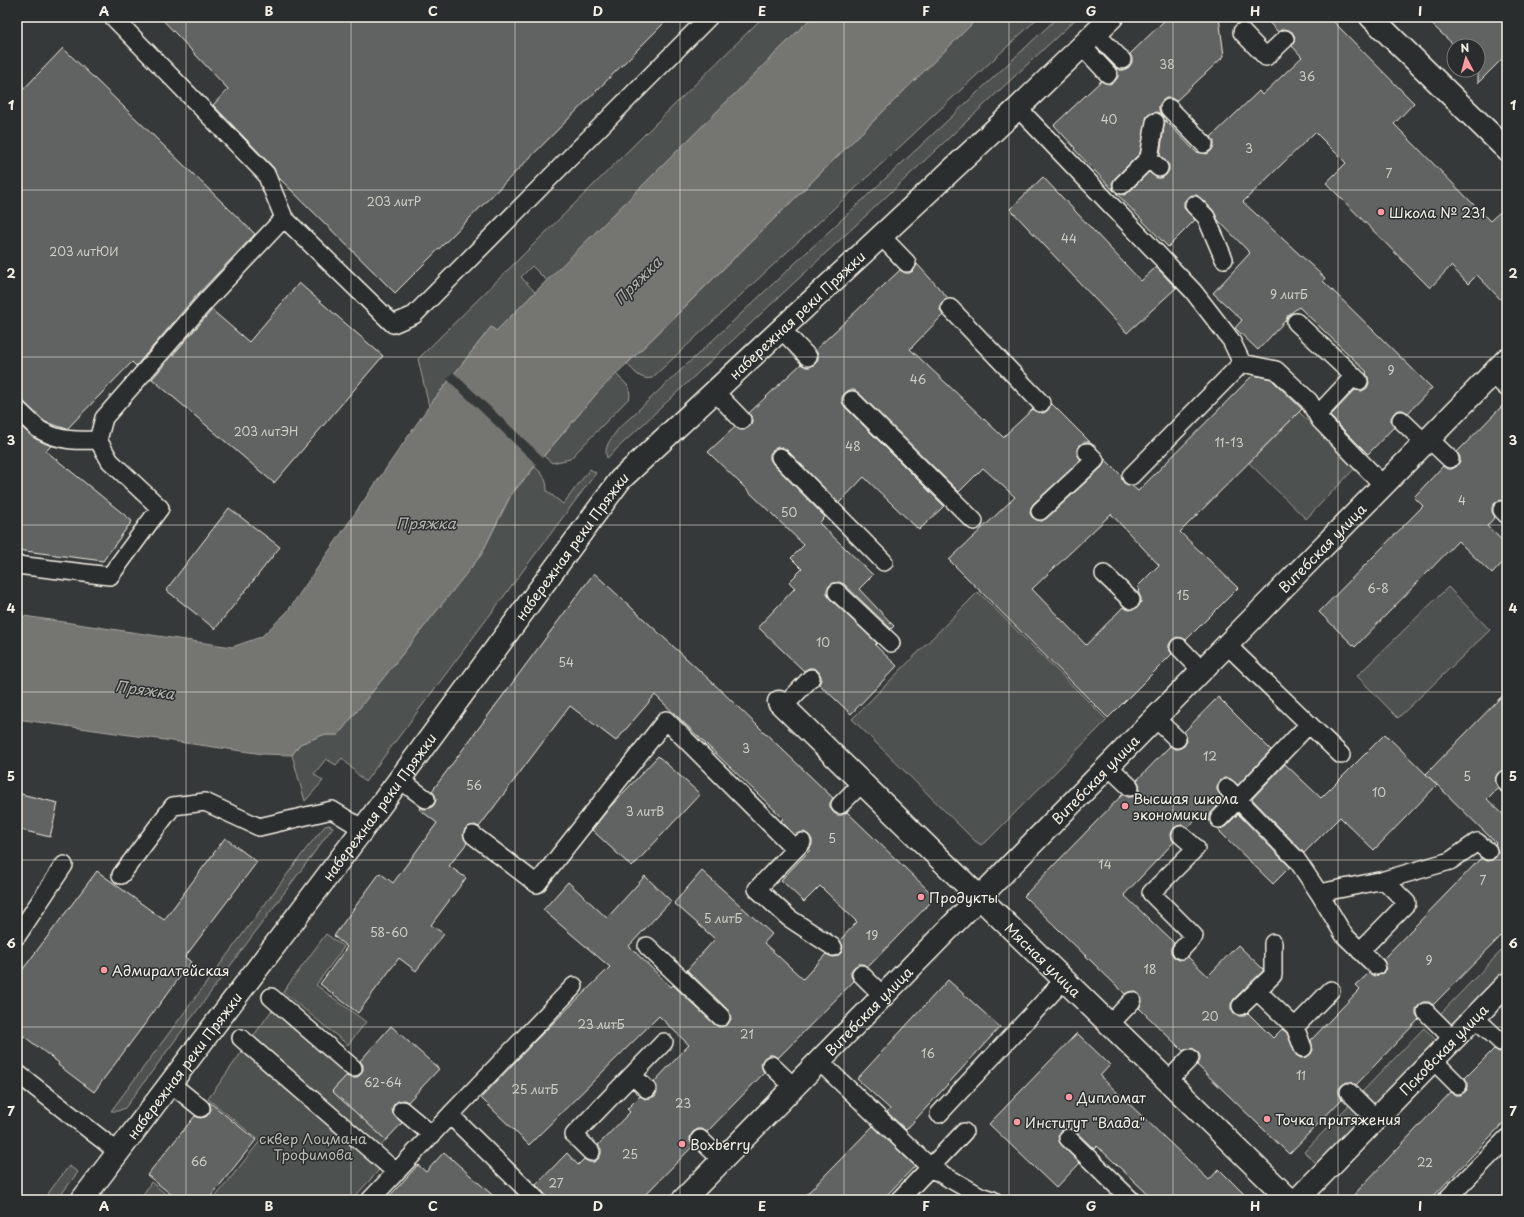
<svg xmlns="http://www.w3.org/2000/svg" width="1524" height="1217" viewBox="0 0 1524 1217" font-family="'Playpen Sans',sans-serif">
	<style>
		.green { fill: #4e514f; stroke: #a1a19c }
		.water { fill: #757572; stroke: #a8a7a1 }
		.pier { fill: #363939 }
		.building { fill: #616362; stroke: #f4f1e8; fill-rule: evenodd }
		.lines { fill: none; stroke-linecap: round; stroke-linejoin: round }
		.lane-casing { stroke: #f4f1e8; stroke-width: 20 }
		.street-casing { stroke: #f4f1e8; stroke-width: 25 }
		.secondary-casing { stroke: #f4f1e8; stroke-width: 25 }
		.lane { stroke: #2a2d2e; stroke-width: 17 }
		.street { stroke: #2a2d2e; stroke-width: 22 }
		.secondary { stroke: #2a2d2e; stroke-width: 22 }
		.grid { fill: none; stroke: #f4f1e8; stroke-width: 1; stroke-opacity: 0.55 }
		.poi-dot { fill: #ff9aa2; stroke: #2a2d2e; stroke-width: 1.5 }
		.labels { text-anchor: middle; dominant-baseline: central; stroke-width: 3; stroke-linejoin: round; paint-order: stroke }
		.number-label { font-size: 12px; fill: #cfcec6 }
		.poi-label { font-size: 14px; fill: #f4f1e8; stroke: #2a2d2e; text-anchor: start }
		.street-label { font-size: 14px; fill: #f4f1e8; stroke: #2a2d2e }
		.park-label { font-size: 14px; fill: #bab9b2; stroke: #2a2d2e }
		.water-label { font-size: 15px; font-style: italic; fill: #b4b3ad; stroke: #2a2d2e }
		.neatline { fill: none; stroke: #f4f1e8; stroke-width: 1.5 }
		.grid-label { font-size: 13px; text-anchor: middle; font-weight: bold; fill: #f4f1e8 }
	</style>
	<rect width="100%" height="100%" fill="#363939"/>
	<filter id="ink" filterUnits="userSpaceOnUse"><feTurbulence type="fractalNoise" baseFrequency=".025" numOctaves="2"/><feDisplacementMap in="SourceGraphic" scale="8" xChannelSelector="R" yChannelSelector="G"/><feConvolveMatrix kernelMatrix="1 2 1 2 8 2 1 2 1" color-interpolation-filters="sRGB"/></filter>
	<g filter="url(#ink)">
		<path class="green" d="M763 17H812L547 281 532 266 521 277 535 292 496 331 491 327 429 406 418 359Z
			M979 17H1039L652 378C641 381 634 371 627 364Z
			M1058 17H1078L607 458C603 446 612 438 619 428Z
			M616 374 629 387 630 397 570 459 552 463 544 456 598 392Z
			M1299 412 1356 467 1306 519 1249 463Z
			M535 467C543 474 547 479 547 491L563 504 590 469 596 473 365 782 342 758 336 765 326 759 314 774 323 781 305 801 292 755 300 744 323 735H338L481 555 511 495Z
			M1448 587 1490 630 1398 718 1357 676Z
			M978 592 1107 720 988 840 981 845 975 841 852 719Z
			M329 825 333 827 125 1108 118 1111H111L306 849 325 826Z
			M326 934 344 947 316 985 366 1022 348 1045 283 992Z
			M1507 945V970L1452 1026 1440 1014Z
			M272 1010 348 1074 332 1091 386 1140 380 1147 378 1171 352 1200H213L260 1141 208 1099Z
			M1424 1028 1437 1041 1372 1108 1359 1095Z
			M1351 1103 1364 1115 1317 1164 1304 1152Z
			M69 1166 78 1172 57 1200H43Z
			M151 1182 173 1200H140Z"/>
		<path class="water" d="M812 17H979L598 392 511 494 481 555 338 735H323L300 744 292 755 263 754 17 719V615L232 647 261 637 287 612 429 406 491 327 496 331Z"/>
		<path class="pier" d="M453 372 544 458 538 466 447 379Z"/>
		<path class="building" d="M160 17H670L395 293 278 177 273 167 213 105 228 89Z
			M1168 17H1219L1224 56 1176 101 1171 98H1166L1162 101 1159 106V110L1161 114 1157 112 1152 113 1147 116 1140 153 1115 178 1112 183 1114 191 1074 149 1075 148 1054 125 1101 81 1105 83 1110 84 1115 81 1118 77V72L1116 67 1120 70H1124L1129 67 1132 62V58L1130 54Z
			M1264 17H1329L1414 103 1394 124 1490 221 1507 206V306L1477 275 1468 284 1451 266 1430 288 1326 183 1346 163 1315 132 1243 202 1325 278 1323 281 1432 388 1408 413 1403 410H1399L1394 413 1391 418V422L1394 427 1368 454 1330 416 1355 390 1362 391 1367 388 1369 383 1368 378 1366 373 1367 372 1299 307 1288 315 1286 320 1258 350 1235 328 1242 320 1213 293 1250 253 1218 220 1213 210 1197 195H1192L1187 198 1184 202V208L1195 220 1168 247 1116 193 1124 195 1129 192 1149 172 1157 178H1162L1166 175 1169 170V165L1160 155 1165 120 1196 152 1207 154 1211 151 1214 146V141L1211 137 1259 91 1262 95 1302 57 1292 46 1294 42 1295 37 1292 32 1288 30 1283 29 1278 32Z
			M1424 17H1507V54L1478 83V46H1455Z
			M63 48 255 234 197 295 136 366 132 362 67 429 45 422 24 402 17 399V96Z
			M1043 177 1141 281 1156 267 1176 288 1127 333 1010 209Z
			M917 264 948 298 943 301 941 305 940 310 943 315 910 349 1003 437 1033 409 1038 412 1044 413 1048 410 1051 403 1090 442H1084L1080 445 1077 449V454L1081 460 1033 504 1031 508 1030 513 1032 517 1037 520 1042 521 1047 518 1102 467 1104 463 1105 459 1121 475 1122 479 1124 483 1132 486 1138 491 1253 375 1271 379 1302 409 1180 532 1238 588 1186 640 1182 638 1177 637 1172 640 1169 645V649L1172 654 1108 718 949 560 1015 497 983 468 959 492 859 393 854 390H849L845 393 842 397V402L845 407 944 506 919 530 864 477 839 503 787 450 783 448 778 447 773 450 770 454V459L773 464 825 517 819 523 873 575 859 589 894 626 891 629 844 584 839 582 834 583 830 585 827 589V594L830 599 877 643 875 645 897 666 851 714 819 684 821 680V676L818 671 813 668H809L804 671 758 627 795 588 789 582 802 569 791 558 804 545 708 452 735 427 740 430H744L749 427 752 422V417L749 413 801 364 806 367H810L815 364 818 359V354L815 350 900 270 905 273H910L914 270ZM1111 514 1159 565 1137 587 1140 590 1138 592 1141 598V602L1138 607 1134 609 1129 610 1123 607 1086 645 1032 589Z
			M299 283 383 356 274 483 152 379 212 310 249 342Z
			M1507 401V502L1500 500 1495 503 1492 507V512L1495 517 1487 526 1507 545V558L1492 574 1458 541 1355 647 1319 612 1423 506 1414 497 1443 466 1447 469H1452L1457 466 1460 461V457L1457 452Z
			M17 423 34 438 51 446 46 451 132 521 103 561 17 550Z
			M229 508 280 547 215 629 166 590Z
			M594 573 713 683 833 798 830 803V807L833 812 837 815H842L847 812 930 892V903L868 967 863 964H859L854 967 851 971V976L854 981 778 1058 773 1055H769L764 1058 761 1063 762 1068 764 1073 707 1132 702 1129H698L693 1132 690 1137V1141L693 1146 640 1200H547L544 1193 536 1185 567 1153 578 1165 584 1159 589 1162H594L598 1159 601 1154V1149L598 1145 630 1112 627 1109 640 1096 645 1099 650 1098 655 1096 657 1092V1086L654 1082 689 1045 659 1016 529 1145 481 1098 534 1042 610 967 543 910 568 882 607 918 645 876 671 901 629 946 671 987 673 985 714 1024 719 1027 724 1026 728 1024 731 1019 730 1014 728 1010 687 970 715 939 674 903 702 871 772 934 764 943 803 979 826 954 833 957 837 956 841 953 843 947 840 940 857 922 820 886 804 902 781 880 810 850 809 849 812 845V840L809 835 804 832 799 833 795 835 781 821 783 818 655 695 616 741 570 706 479 827 475 825 470 826 465 829 463 834 464 838 467 843 449 866 466 878 431 925 444 934 416 971 399 958 358 1013 320 984 347 947 334 936 346 919 380 873 393 883 437 823 419 809 420 807 424 809 430 808 434 805 436 800 435 795 432 791Z
			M1507 691V770L1501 771 1497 774 1495 780 1498 788 1487 799 1507 818V930L1433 1005 1429 1002H1424L1419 1005 1416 1009V1014L1419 1019 1356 1085 1351 1082H1347L1342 1085 1339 1089V1094L1342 1099 1289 1154 1197 1065 1200 1060V1056L1197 1051 1192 1048 1187 1049 1183 1051 1139 1008 1142 1003V999L1139 994 1134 991 1129 992 1125 994 1024 896 1123 794 1128 797H1132L1137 794 1140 789 1139 784 1137 780 1170 746 1175 749H1179L1184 746 1187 741 1186 736 1184 732 1218 697 1271 750 1238 785 1229 778H1224L1220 781 1217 786V790L1224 799 1212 812 1209 816V821L1201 813 1188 828 1182 825 1177 826 1174 828 1171 834 1172 839 1174 842 1124 895 1174 943 1171 948V953L1174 957 1179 960 1184 959 1188 957 1208 976 1238 945 1263 969V971L1234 999 1231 1004V1009L1234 1013 1239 1016H1244L1248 1013 1273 1038 1282 1029 1287 1033 1296 1055 1301 1058 1307 1057 1311 1054 1313 1050 1311 1040 1360 989 1356 985 1369 973 1374 976 1379 975 1383 973 1386 968 1385 963 1383 959 1481 858 1487 861 1492 860 1496 857 1498 852 1495 844 1496 843 1426 774Z
			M1385 734 1437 785 1374 850 1340 817 1304 853 1252 799 1285 764 1321 798Z
			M658 756 700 794 632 867 592 830 610 807Z
			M17 793 58 803 50 837 17 829Z
			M1238 814 1290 867 1273 884 1217 829 1222 828 1226 826Z
			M225 838 257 862 185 957 191 962 94 1092 58 1065 59 1063 17 1031V977L97 871 164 920Z
			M948 980 1000 1027 906 1130 887 1112 890 1109 857 1079Z
			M391 1026 439 1069 408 1102 404 1100 399 1101 394 1104 392 1109 393 1114 402 1123 386 1140 332 1091 346 1076 352 1078H356L360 1075 363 1070V1065L360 1061Z
			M1077 1033 1110 1065 1100 1076 1209 1180 1219 1169 1250 1200H1154L1097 1146 1094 1149 1075 1131 1070 1128 1065 1129 1061 1131 1058 1136 1059 1141 1080 1163 1056 1188 989 1124Z
			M1494 1049 1499 1052 1507 1050V1119L1430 1200H1349L1451 1092 1455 1095H1460L1465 1092 1468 1088V1083L1465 1078Z
			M209 1102 256 1140 208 1200H178L147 1175 195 1116 200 1118 205 1117 208 1115 211 1109Z
			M873 1126 915 1166 882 1200H801Z
			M444 1152 498 1200H386L418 1165 426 1172Z"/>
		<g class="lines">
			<defs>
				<path id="lane" d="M113 17 266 174 284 218 393 324 414 315 709 17
					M1242 32 1266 57 1285 39
					M1095 33 1122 60
					M1082 46 1108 74
					M1018 108 1193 291 1231 340 1242 363
					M1169 108 1204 144
					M1155 122 1149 158 1159 168
					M1122 185 1149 158
					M1194 205 1206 217 1224 259
					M881 236 907 263
					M950 308 1041 403
					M1296 322 1359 381
					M781 329 808 357
					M1492 374 1507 388
					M715 392 742 420
					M852 400 974 521
					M17 409C24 415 32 424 40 430 59 441 77 441 98 440
					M1316 413 1324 408 1354 376
					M1401 420 1425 443
					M1429 439 1450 459
					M780 457 884 562
					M1131 476 1242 363 1276 370 1309 401 1320 420 1384 486
					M1502 510 1507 515
					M1040 511 1095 460 1087 452
					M17 565 110 576 160 508 110 461 98 440 104 418 205 302 284 218
					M1104 574 1131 600
					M837 592 891 643
					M1227 645 1341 755
					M1179 647 1202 671
					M784 706 811 678
					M1155 718 1177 739
					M1108 766 1130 787
					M399 779 426 799
					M1505 780 1507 784
					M1227 788 1297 860 1319 893 1344 935 1376 966
					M840 805 862 783
					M1219 819 1309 724
					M473 835 537 884 666 720 795 849
					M802 842 757 889 789 918 833 947
					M121 875 173 806 205 802 259 827 332 810 363 829
					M1319 893 1384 880 1450 861 1477 842 1488 851
					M17 936 64 865
					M647 946 721 1017
					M1181 950 1194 936 1151 893 1196 848 1181 835
					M1360 951 1407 903 1384 880
					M861 974 883 996
					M1257 991 1295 1027 1303 1048
					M271 997 353 1068
					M1241 1006 1273 975V943
					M1426 1012 1453 1039
					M1475 1018 1501 1042
					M1110 1024 1132 1001
					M1295 1027 1331 990
					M241 1038 396 1172
					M1433 1060 1458 1085
					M819 1061 931 1168 980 1196 993 1200
					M771 1065 794 1087
					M17 1073 118 1152
					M632 1075 647 1089
					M1168 1081 1190 1058
					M170 1083 201 1108
					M1349 1092 1376 1119
					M402 1110 432 1135
					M939 1114 1064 980
					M450 1115 574 986
					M1068 1138 1131 1200
					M700 1139 722 1160
					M591 1152 574 1135 664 1042
					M370 1200 450 1115 537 1200
					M899 1200 964 1132
					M1448 1200 1447 1199 1507 1138"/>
				<g id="street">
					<path d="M1371 17 1507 150"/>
					<path id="s1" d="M779 702 1290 1200"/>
					<path id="s2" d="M683 1200 1507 359"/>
					<path id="s3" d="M1297 1200 1507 984"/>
				</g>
				<g id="secondary">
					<path id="s4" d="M82 1200 363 829 620 480 1018 108 1112 17"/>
				</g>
			</defs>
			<use href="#lane" class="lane-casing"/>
			<use href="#street" class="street-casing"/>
			<use href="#secondary" class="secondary-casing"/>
			<use href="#lane" class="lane"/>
			<use href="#street" class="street"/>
			<use href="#secondary" class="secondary"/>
		</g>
	</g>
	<path class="grid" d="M186 17V1200M351 17V1200M515 17V1200M680 17V1200M844 17V1200M1009 17V1200M1173 17V1200M1338 17V1200M17 190H1507M17 357H1507M17 525H1507M17 692H1507M17 860H1507M17 1027H1507"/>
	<g class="poi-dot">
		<circle cx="1381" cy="212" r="4"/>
		<circle cx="1125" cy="806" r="4"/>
		<circle cx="921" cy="897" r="4"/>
		<circle cx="104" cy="970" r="4"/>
		<circle cx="1069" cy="1097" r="4"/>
		<circle cx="1267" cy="1119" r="4"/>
		<circle cx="1017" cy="1122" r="4"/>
		<circle cx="682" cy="1144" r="4"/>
	</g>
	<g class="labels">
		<g class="number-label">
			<text x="1167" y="64">38</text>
			<text x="1307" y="76">36</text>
			<text x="1109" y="119">40</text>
			<text x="1249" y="148">3</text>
			<text x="1389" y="173">7</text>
			<text x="394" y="201">203 литР</text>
			<text x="1069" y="238">44</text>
			<text x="84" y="251">203 литЮИ</text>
			<text x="1289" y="294">9 литБ</text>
			<text x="1391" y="370">9</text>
			<text x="918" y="379">46</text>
			<text x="266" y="431">203 литЭН</text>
			<text x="1229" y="442">11-13</text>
			<text x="853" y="446">48</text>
			<text x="1462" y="500">4</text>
			<text x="789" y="512">50</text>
			<text x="1378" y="588">6-8</text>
			<text x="1183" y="595">15</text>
			<text x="823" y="642">10</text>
			<text x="566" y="662">54</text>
			<text x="746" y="748">3</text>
			<text x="1210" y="756">12</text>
			<text x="1467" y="776">5</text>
			<text x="474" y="785">56</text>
			<text x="1379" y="792">10</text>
			<text x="645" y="811">3 литВ</text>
			<text x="832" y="838">5</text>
			<text x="1105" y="864">14</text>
			<text x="1483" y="880">7</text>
			<text x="723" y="918">5 литБ</text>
			<text x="389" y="932">58-60</text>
			<text x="872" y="935">19</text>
			<text x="1429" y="960">9</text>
			<text x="1150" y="969">18</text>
			<text x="1210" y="1016">20</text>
			<text x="601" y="1024">23 литБ</text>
			<text x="747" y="1034">21</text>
			<text x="928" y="1053">16</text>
			<text x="1301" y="1075">11</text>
			<text x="383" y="1082">62-64</text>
			<text x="535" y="1089">25 литБ</text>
			<text x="683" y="1103">23</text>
			<text x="630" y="1154">25</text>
			<text x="199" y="1161">66</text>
			<text x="1425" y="1162">22</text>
			<text x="556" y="1183">27</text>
		</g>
		<g class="poi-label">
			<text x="1389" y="212">Школа № 231</text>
			<text x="1133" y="798">Высшая школа<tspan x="1133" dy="16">экономики</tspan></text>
			<text x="929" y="897">Продукты</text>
			<text x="112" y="970">Адмиралтейская</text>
			<text x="1077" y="1097">Дипломат</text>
			<text x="1275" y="1119">Точка притяжения</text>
			<text x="1025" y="1122">Институт "Влада"</text>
			<text x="690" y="1144">Boxberry</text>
		</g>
		<g class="street-label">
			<text stroke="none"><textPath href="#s4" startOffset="1141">набережная реки Пряжки</textPath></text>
			<text stroke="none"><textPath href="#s4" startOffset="817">набережная реки Пряжки</textPath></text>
			<text stroke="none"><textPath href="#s2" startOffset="913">Витебская улица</textPath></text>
			<text stroke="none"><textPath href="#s2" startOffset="589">Витебская улица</textPath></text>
			<text stroke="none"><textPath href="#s4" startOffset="493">набережная реки Пряжки</textPath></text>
			<text stroke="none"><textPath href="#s1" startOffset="369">Мясная улица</textPath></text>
			<text stroke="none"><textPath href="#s2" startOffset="265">Витебская улица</textPath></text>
			<text stroke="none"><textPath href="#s3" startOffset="210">Псковская улица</textPath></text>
			<text stroke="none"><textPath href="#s4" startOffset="169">набережная реки Пряжки</textPath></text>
		</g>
		<g class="park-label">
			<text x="313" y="1138">сквер Лоцмана<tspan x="313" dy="16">Трофимова</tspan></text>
		</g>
		<g class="water-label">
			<text transform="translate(637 280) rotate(-45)">Пряжка</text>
			<text x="426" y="522">Пряжка</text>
			<text transform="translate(145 689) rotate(8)">Пряжка</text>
		</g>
	</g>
	<rect width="1524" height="1217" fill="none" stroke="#2a2d2e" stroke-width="44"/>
	<g transform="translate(1466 58) rotate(354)"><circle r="19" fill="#2a2d2e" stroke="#7b7b78"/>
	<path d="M0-3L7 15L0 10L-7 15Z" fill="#ff9aa2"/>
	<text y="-6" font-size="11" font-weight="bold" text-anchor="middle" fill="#f4f1e8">N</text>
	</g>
	<rect x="22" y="22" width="1480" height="1173" class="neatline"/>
	<g class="grid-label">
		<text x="104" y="16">A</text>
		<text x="269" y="16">B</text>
		<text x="433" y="16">C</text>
		<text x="598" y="16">D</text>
		<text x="762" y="16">E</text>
		<text x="926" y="16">F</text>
		<text x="1091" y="16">G</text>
		<text x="1255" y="16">H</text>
		<text x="1420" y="16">I</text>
		<text x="11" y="110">1</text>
		<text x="1513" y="110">1</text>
		<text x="11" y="278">2</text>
		<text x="1513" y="278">2</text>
		<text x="11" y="445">3</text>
		<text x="1513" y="445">3</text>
		<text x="11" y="613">4</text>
		<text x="1513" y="613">4</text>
		<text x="11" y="781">5</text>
		<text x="1513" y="781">5</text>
		<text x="11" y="948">6</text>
		<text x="1513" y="948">6</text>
		<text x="11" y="1116">7</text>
		<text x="1513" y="1116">7</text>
		<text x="104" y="1211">A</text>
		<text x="269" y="1211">B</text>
		<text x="433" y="1211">C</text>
		<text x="598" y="1211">D</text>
		<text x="762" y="1211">E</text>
		<text x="926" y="1211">F</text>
		<text x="1091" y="1211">G</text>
		<text x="1255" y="1211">H</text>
		<text x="1420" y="1211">I</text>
	</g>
</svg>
